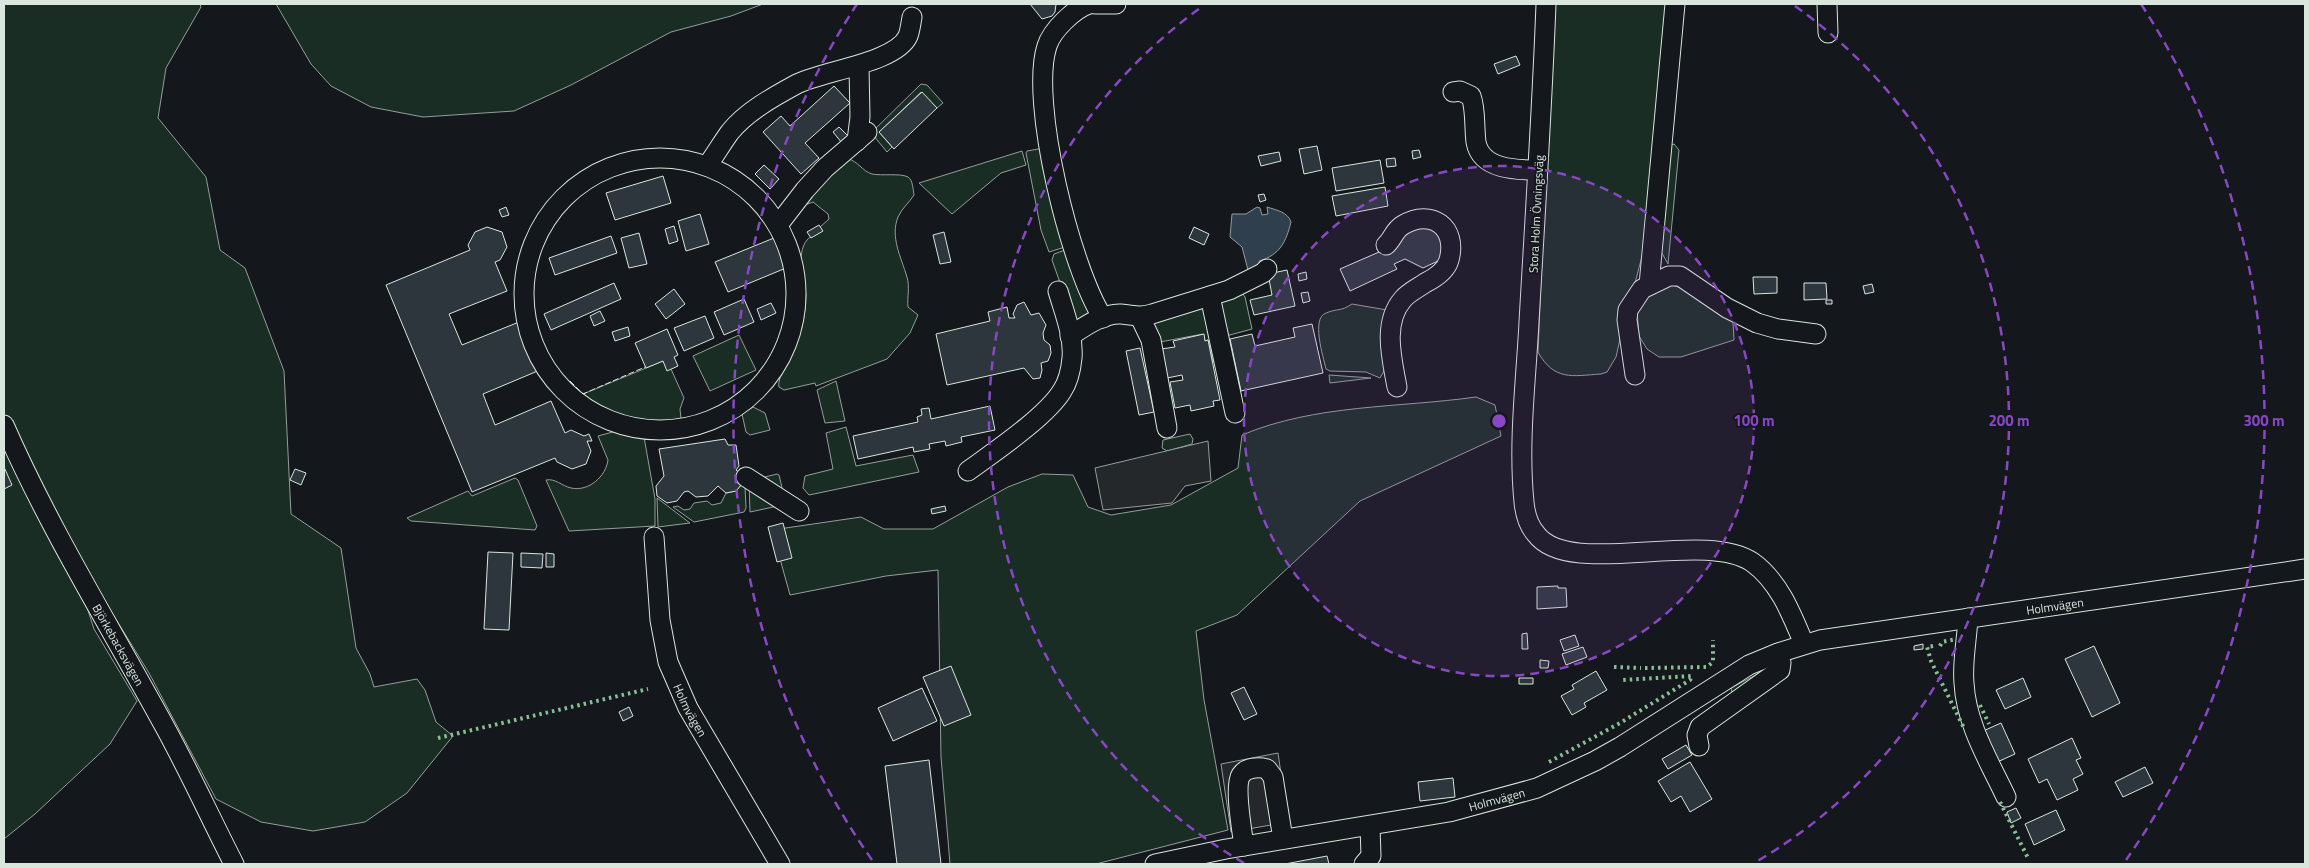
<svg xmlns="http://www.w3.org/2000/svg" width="2309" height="868" viewBox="0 0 2309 868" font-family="'Titillium Web',sans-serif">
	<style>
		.green { fill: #1a2d24; stroke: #939e99 }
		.parking { fill: #24282b; stroke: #939e99 }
		.water { fill: #2f3f4d; stroke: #939e99 }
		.building { fill: #2c363c; stroke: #d8e6dc }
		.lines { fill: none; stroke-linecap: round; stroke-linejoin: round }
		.minor-casing { stroke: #d8e6dc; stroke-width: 21 }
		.minor { stroke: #14181c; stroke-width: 19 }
		.hedge { stroke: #8ac095; stroke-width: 4; stroke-dasharray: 2.5 4; stroke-linecap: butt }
		.fence { stroke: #d8e6dc; stroke-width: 1; stroke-dasharray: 6 2.5; stroke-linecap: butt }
		.ring { fill: none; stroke: #8948c3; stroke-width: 2.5; stroke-dasharray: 9 6 }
		.labels { text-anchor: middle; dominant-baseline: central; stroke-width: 4; stroke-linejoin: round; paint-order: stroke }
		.street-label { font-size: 12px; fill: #d8e6dc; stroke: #14181c }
		.centre { fill: #8948c3; stroke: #14181c; stroke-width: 2.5 }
		.ring-label { font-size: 15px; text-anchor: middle; font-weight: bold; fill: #8948c3; stroke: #14181c; stroke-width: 4; stroke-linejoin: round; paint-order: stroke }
	</style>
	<rect width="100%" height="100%" fill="#14181c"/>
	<path class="green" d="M4 4H200L201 7 166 68 158 118 206 177 220 250 245 268 284 371 291 514 341 548 356 648 370 674 374 687 417 679 425 690 436 722 453 736 407 793 365 822 313 831 261 822 216 799 149 673 109 608 86 604 94 629 137 701 110 744 35 814 4 839Z
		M276 4H763L731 16 671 32 571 85 514 111 423 117 371 107 331 86 311 64Z
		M1553 4H1667L1646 241 1635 283 1623 300 1621 308 1620 339 1616 357 1607 372 1601 374C1572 376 1554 381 1538 352Z
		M921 84 927 85 943 103 937 108 921 92 879 132 892 147 887 152 873 135 874 130Z
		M1674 144 1679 150 1668 264 1659 248 1671 145Z
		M1044 148 1065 247 1049 252 1041 230 1026 153 1027 151Z
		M1022 151 1026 165 1001 173 952 214 919 183Z
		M848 159C858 161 862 171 872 174 881 176 901 173 908 177 913 180 913 190 914 195 909 203 902 208 898 217 890 237 901 257 907 277 910 287 907 297 908 307L918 315 910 333 887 359 816 386 815 383 784 390 779 387C776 377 798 342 802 327 804 317 806 306 806 296 805 279 795 255 807 240 810 236 817 234 822 231L820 227 829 219 828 214 813 202 802 206 814 187Z
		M1068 249 1093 317 1075 325 1052 260 1054 254Z
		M1670 285C1693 288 1714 311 1733 322L1734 340 1681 357H1659L1647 349 1639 336 1637 310 1644 297Z
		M1242 293 1245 297 1252 329 1226 336 1219 304 1221 301Z
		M1352 304 1387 310 1385 363 1384 371 1380 378 1366 372 1330 371 1326 369C1323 356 1311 318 1326 313 1338 308 1340 312 1352 304Z
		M1204 306 1220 361 1213 362 1208 340 1205 341 1203 334 1160 342 1148 321Z
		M739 335 756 370 710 391 693 356Z
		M663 361 671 369 684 398 680 409 681 419C647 427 610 415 583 394Z
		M1329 375 1371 378 1330 383Z
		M836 381 845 421 825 423 817 390Z
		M1476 397 1495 405 1501 436 1360 501 1237 615 1196 631 1204 700 1228 830 1096 864H950L941 757 938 570 886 576 790 595 772 530 861 517 884 529H933L1008 487 1042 474 1073 475 1088 507 1111 515 1171 505 1238 468 1242 435C1316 404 1398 408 1476 397Z
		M753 407 765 413 770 430 750 435 746 432 742 414Z
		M846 427 856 466 913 455 919 472 809 495 803 488 805 476 833 469 826 433Z
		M620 430 644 437 655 499V526L569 531 546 480C555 478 562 486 571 488 589 492 606 476 608 460L598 436Z
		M1190 434 1193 439 1192 444 1167 451 1162 448 1163 440Z
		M777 474 779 475 784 496 761 478Z
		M515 478 518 480 537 526 535 530 411 521 407 518 468 491 472 496Z
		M749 482 778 506 750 512Z
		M742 484 745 486 746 508 744 512 694 522 673 507 678 506 684 510 690 509 694 503 707 501 712 505 721 503 726 493 736 491Z
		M657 498 690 523 658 527Z
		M1765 670 1733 697 1731 688Z"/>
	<path class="parking" d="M1208 441 1211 481 1185 486 1172 503 1103 510 1095 468Z
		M1278 753 1288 822 1231 832 1221 764Z"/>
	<path class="water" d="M1257 207 1260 208 1262 215 1268 214 1267 207C1276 210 1288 212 1291 222 1286 242 1280 255 1259 261L1260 266 1248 270 1242 247 1230 237 1232 214H1246Z"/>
	<path class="building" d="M1025 4H1056L1055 12 1052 16 1042 19 1030 4Z
		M1516 56 1520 65 1498 74 1494 64Z
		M834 86 850 103 805 143 819 158 801 174 763 132 781 116 790 126Z
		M922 92 937 108 894 149 879 132Z
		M839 127 849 137 842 143 833 132Z
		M1317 146 1322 170 1304 174 1299 149Z
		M1419 150 1421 157 1413 159 1412 151Z
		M1279 152 1281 161 1261 166 1258 156Z
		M1395 158 1396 166 1387 167 1386 159Z
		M1380 160 1384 183 1336 191 1332 168Z
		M764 165 779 179 770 189 755 174Z
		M663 176 671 203 615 220 606 193Z
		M1385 187 1388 206 1336 216 1332 196Z
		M1264 194 1266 200 1260 202 1258 195Z
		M506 207 509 215 502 217 499 210Z
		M700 214 709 244 686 251 678 221Z
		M1421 219 1446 242 1440 260 1423 268 1405 259 1394 264 1397 269 1350 291 1340 269 1386 249Z
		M819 225 823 231 811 238 807 232Z
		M674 226 678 241 669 244 665 229Z
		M487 227 502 232 507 247 500 260 495 262 507 291 449 314 462 345 519 322 540 370 483 394 495 425 551 401 565 433 571 430 584 436 589 434 592 441H587L591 451 586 464 572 469 557 462 555 458 472 492 386 285 470 250 468 245 475 232Z
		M1194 227 1209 234 1204 245 1189 238Z
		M944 232 951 262 940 264 933 235Z
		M639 233 647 264 629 268 621 238Z
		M611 236 617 253 555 275 549 258Z
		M774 238 786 268 728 292 715 262Z
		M1287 270 1295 306 1254 315 1250 300 1272 295 1268 274Z
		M1306 272 1307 279 1299 281 1298 274Z
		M1753 277H1777V293L1754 294Z
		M614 283 621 299 551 330 544 314Z
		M1804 283H1826L1827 299 1804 300Z
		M1872 284 1874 292 1865 294 1863 286Z
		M674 289 685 304 666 319 655 304Z
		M1308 292 1310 301 1303 303 1301 293Z
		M744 299 754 322 724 335 714 312Z
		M1826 300H1832V304H1826Z
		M1024 302 1031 315 1039 313 1046 325 1043 333 1044 340 1050 345 1051 353 1048 361 1041 363 1042 370 1040 378 1033 379 1024 368 947 385 936 334 990 321 988 312 1007 307 1009 318H1015L1013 314 1017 305Z
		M771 303 776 313 761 320 757 309Z
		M600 311 605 321 594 326 590 316Z
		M705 316 714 338 684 351 674 328Z
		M1312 324 1323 373 1241 391 1230 339 1252 334 1255 346 1295 337 1293 328Z
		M628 327 630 336 615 341 612 332Z
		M667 329 678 355 674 357 678 366 667 371 663 361 646 368 635 343Z
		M1204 334 1205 341 1208 340 1220 400 1213 401 1214 406 1191 411 1190 405 1175 408 1170 382 1183 380 1182 375 1167 378 1161 349 1175 347 1173 341Z
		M1140 348 1154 412 1139 415 1126 351Z
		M990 406 995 430 961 437 962 442 946 446 945 441 929 444 930 449 914 452 913 447 858 459 853 436 918 422 917 417 922 415 921 409 929 408 931 419Z
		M725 439 728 445H736L739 466 736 470 740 473 742 484 736 491 726 493 718 486 708 496 696 497 688 491 684 492 677 501 667 503 657 496 656 486 664 476 659 449Z
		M4 467 12 485 4 489Z
		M295 469 306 473 301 485 290 480Z
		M945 506 946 511 932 514 931 509Z
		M783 523 792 558 777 562 768 527Z
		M488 552 513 553 509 630 484 629Z
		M521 553 543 554 542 568 521 567Z
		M546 553 554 554V567H546Z
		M1558 586V588H1566L1567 607 1537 609V587Z
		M1527 633 1528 649H1522V634Z
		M1575 635 1579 646 1564 651 1560 640Z
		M1923 644V649L1914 650V646Z
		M2094 646 2120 703 2092 717 2065 659Z
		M1583 647 1587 657 1566 665 1562 654Z
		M1540 660 1549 661 1548 668H1540Z
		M951 666 971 715 944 726 923 677Z
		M1596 671 1607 690 1584 703 1586 707 1572 715 1561 696 1574 689 1572 685Z
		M1519 678H1533V684H1519Z
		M2023 678 2031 697 2005 709 1996 690Z
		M1244 687 1257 714 1244 720 1231 693Z
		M922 688 937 721 893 741 878 708Z
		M629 707 633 716 623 721 619 712Z
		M2001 723 2015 754 1995 763 1981 732Z
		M2072 738 2081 758 2076 760 2083 774 2073 779 2078 790 2057 800 2047 779 2039 783 2028 759Z
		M1686 745 1692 755 1668 769 1662 759Z
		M929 760 941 864H897L885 766Z
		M1690 762 1712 799 1690 812 1681 796 1671 802 1658 781Z
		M2145 767 2153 783 2123 797 2115 782Z
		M1453 778 1455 797 1420 801 1418 782Z
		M2016 808 2021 818 2011 823 2007 812Z
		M2056 810 2065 830 2034 845 2025 824Z
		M1327 856 1329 864H1285Z"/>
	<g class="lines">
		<defs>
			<g id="minor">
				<path d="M1089 4C1074 9 1052 30 1047 46 1029 101 1071 269 1103 318"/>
				<path d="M1095 4H1116"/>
				<path d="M1546 4C1542 110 1535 216 1529 322 1526 381 1518 442 1524 502 1525 513 1529 526 1536 534 1569 579 1703 529 1752 562 1779 581 1792 615 1804 644"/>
				<path d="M1827 4 1828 33"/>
				<path d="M1453 92 1460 91 1471 96C1476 110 1474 126 1476 142 1481 170 1517 170 1538 170"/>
				<path d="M857 141 860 117 859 66"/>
				<circle cx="660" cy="294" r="136"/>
				<path d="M707 166C715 155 722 143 730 132 746 112 773 97 795 85 821 71 896 63 908 36 910 31 911 23 912 17"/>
				<path d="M778 225 805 190 825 168 867 132"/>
				<path d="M1386 245C1393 239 1394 230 1403 225 1431 208 1458 227 1449 260 1446 271 1435 278 1425 283 1418 288 1409 292 1403 299 1382 323 1392 359 1397 387"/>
				<path d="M1649 285 1675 4"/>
				<path d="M1210 296 1235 413"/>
				<path d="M1140 317 1151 340 1167 428"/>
				<path d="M1070 336C1084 327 1103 313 1121 314 1134 315 1138 318 1152 314L1229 290 1263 273 1267 269"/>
				<path d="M1635 375 1627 320 1628 310 1642 289 1669 276H1680L1727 308 1757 323 1778 329 1816 334"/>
				<path id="s1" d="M4 425C50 530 111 628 166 729 190 773 211 819 234 864"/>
				<path d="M968 471C994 452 1046 417 1062 391 1068 382 1071 369 1072 358 1074 336 1064 312 1058 291"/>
				<path d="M746 477 799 511"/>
				<path id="s2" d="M654 537 660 620 668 662 688 708 780 864"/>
				<path d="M1968 618C1967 639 1962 662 1964 683 1966 724 1989 761 2006 797"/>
				<path d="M1699 746 1697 735 1700 727 1780 670 1781 663 1778 653"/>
				<path d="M1244 846C1242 831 1234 786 1241 775 1246 767 1259 767 1267 769L1273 777 1283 839"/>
				<path id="s3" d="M1155 864 1226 849 1449 812 1537 788 1595 761 1620 747 1749 665 1778 653 1820 640 2305 569"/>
				<path d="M1364 864 1371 856 1370 826"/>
			</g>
		</defs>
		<use href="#minor" class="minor-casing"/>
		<use href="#minor" class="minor"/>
		<path class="hedge" d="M1933 646 1927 647 1931 661 1964 728
			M1940 646 1942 642 1956 639
			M1614 667 1641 668
			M1645 668 1707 667 1713 662V640
			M1980 705 1989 724
			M438 738 648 689
			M1549 762 1620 723 1690 680 1692 676 1623 680
			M2000 802 2028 858"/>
		<path class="fence" d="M570 381 583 394 645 367"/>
	</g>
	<circle cx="1499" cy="421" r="255" fill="#8948c3" fill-opacity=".12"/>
	<g class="ring">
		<circle cx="1499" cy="421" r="255"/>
		<path d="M1244 863A510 510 0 0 1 1203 6M1795 6A510 510 0 0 1 1754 863"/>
		<path d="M872 860A765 765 0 0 1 857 4M2141 4A765 765 0 0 1 2126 860"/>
	</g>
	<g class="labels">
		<g class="street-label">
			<text transform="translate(1536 214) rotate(-87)">Stora Holm Övningsväg</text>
			<text stroke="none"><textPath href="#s3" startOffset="948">Holmvägen</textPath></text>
			<text stroke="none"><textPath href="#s1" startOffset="248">Björkebacksvägen</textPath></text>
			<text stroke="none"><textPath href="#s2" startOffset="179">Holmvägen</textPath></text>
			<text stroke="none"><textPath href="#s3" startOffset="348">Holmvägen</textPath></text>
		</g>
	</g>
	<circle cx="1499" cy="421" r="8" class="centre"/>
	<g class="ring-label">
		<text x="1754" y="426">100 m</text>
		<text x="2009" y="426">200 m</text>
		<text x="2264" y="426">300 m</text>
	</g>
	<rect width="2309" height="868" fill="none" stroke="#d8e6dc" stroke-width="10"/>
</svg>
